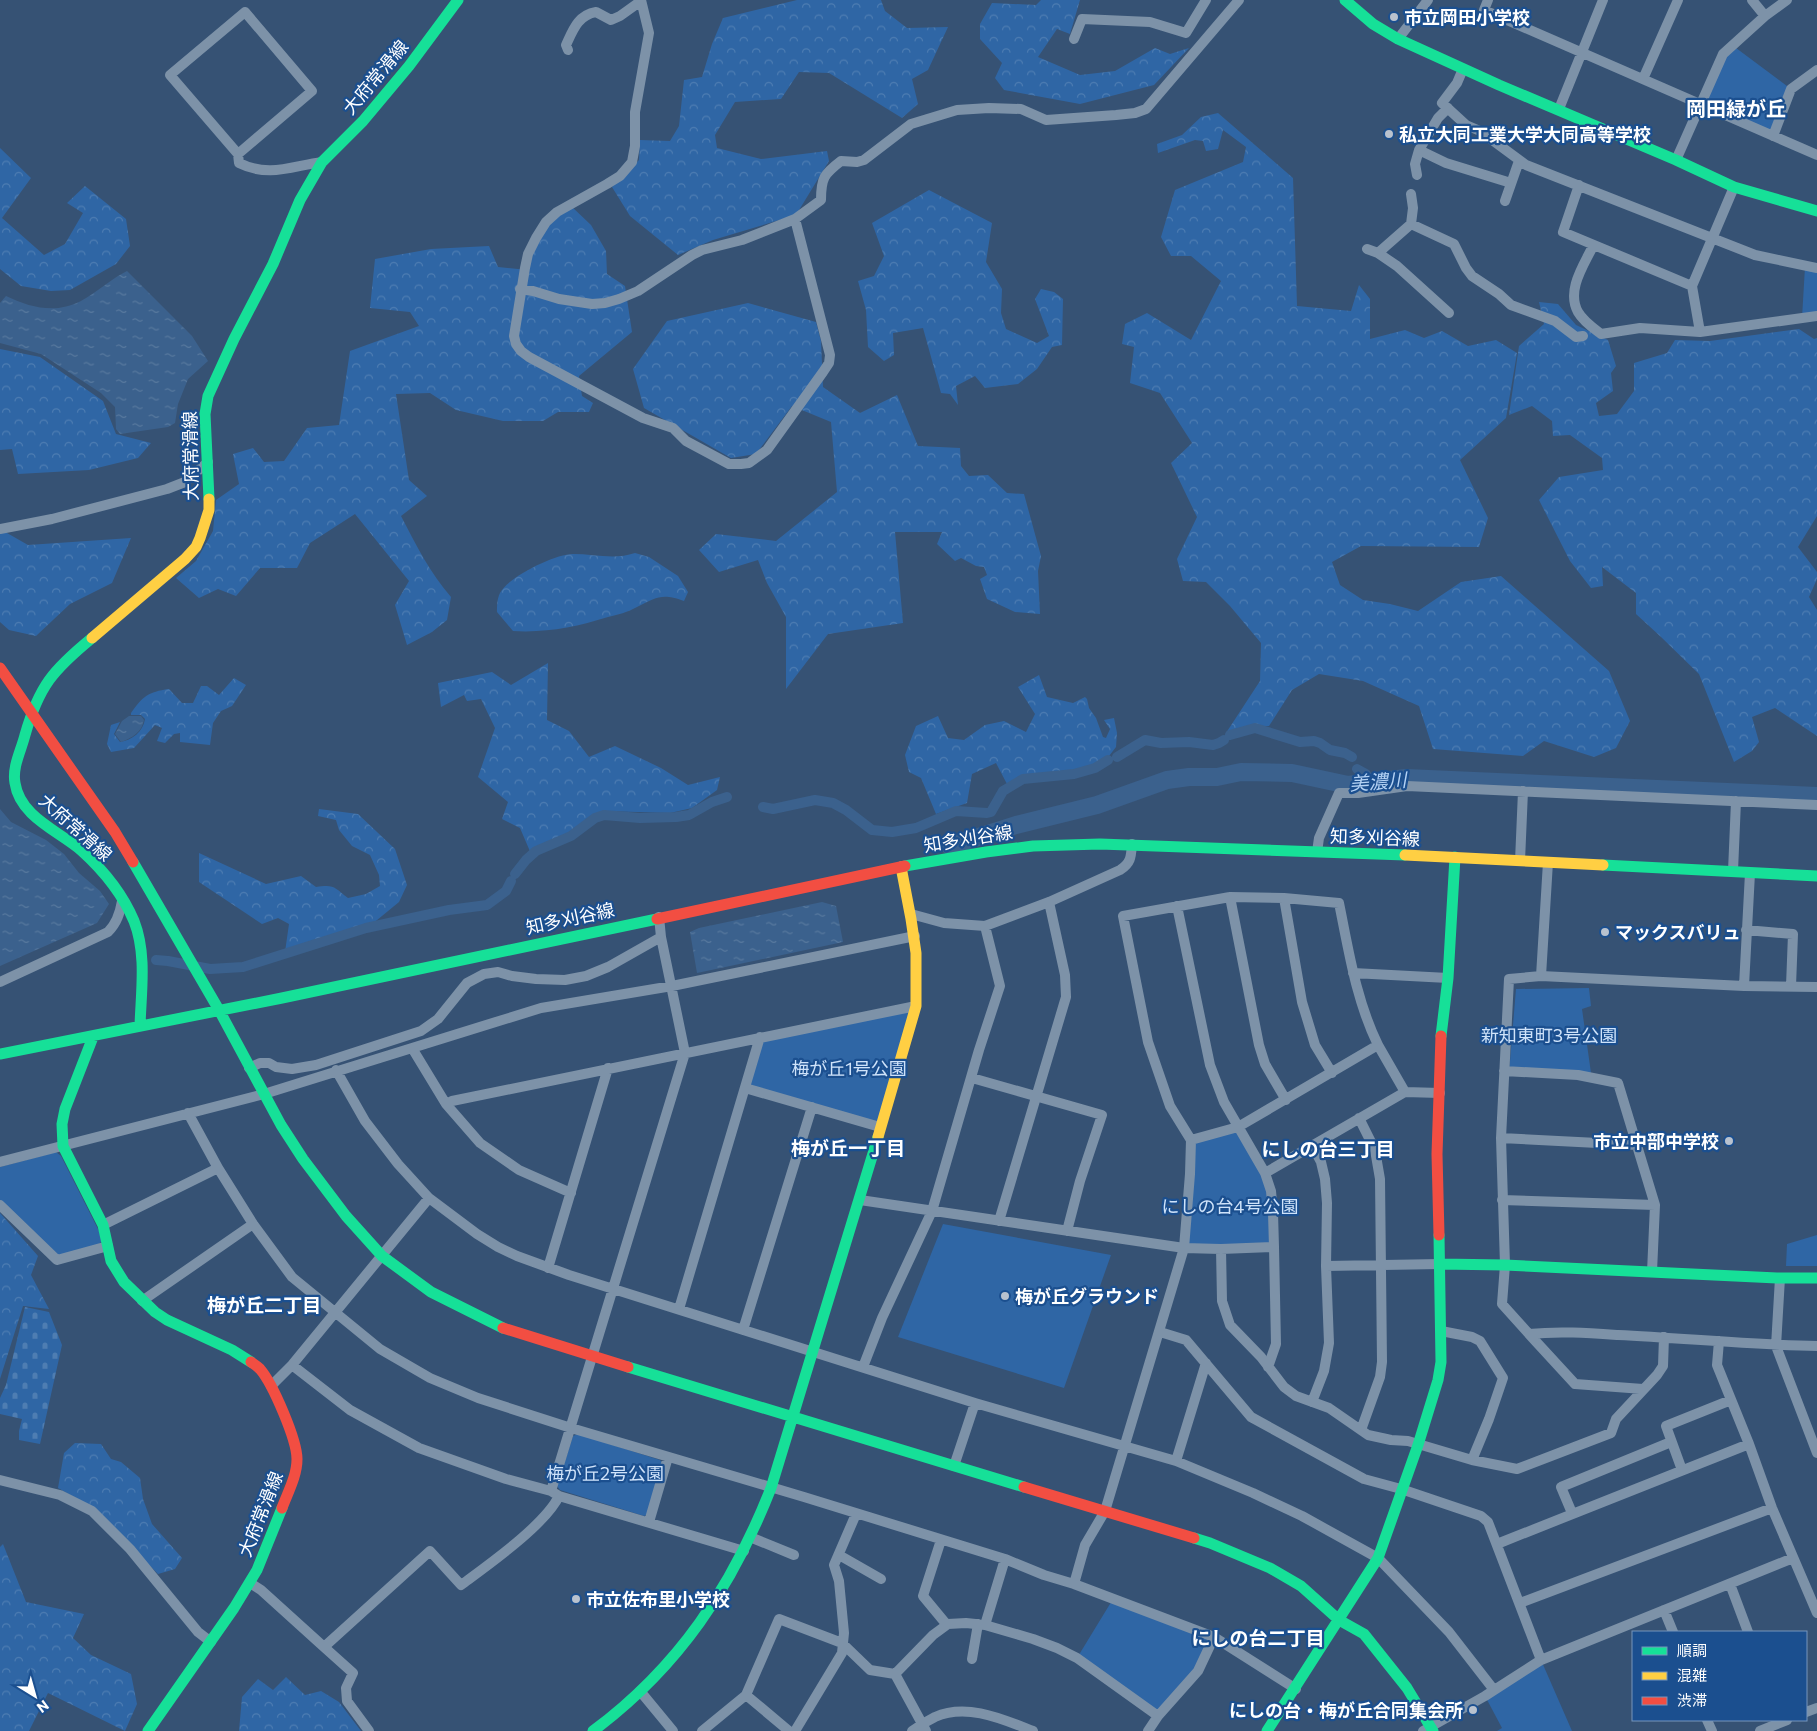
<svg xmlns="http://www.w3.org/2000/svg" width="1817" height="1731" viewBox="0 0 1817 1731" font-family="Commissioner,'Noto Sans JP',sans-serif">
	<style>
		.forest { fill: url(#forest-crowns) }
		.cemetery { fill: url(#cemetery-stones) }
		.green { fill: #2f66a5 }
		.water { fill: url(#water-ripples) }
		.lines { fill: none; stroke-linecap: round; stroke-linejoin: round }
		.canal { stroke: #3b618d; stroke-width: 10 }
		.river { stroke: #3b618d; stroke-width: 18 }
		.street { stroke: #7d92a8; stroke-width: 10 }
		.fast { stroke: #16e098; stroke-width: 11 }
		.slow { stroke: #ffcf43; stroke-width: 11 }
		.jam { stroke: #f24e42; stroke-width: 11 }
		.poi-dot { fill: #b9c2ce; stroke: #1b4f8f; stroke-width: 2 }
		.labels { text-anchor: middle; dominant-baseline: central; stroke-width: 4.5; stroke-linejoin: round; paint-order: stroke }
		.poi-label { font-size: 18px; font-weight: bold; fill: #fff; stroke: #1b4f8f; text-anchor: start }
		.street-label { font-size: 18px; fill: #fff; stroke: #1b4f8f }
		.park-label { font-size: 18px; fill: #cfe3fa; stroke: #1b4f8f }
		.water-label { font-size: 19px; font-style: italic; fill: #b5d3f5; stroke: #1b4f8f }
		.neighbourhood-label { font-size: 19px; font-weight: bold; fill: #fff; stroke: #1b4f8f }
		.quarter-label { font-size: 20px; font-weight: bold; fill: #fff; stroke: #1b4f8f }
	</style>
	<defs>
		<pattern id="forest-crowns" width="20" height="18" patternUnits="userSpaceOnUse" patternTransform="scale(1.25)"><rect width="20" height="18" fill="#2f66a5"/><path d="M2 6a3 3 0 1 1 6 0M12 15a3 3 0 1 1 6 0" fill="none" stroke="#4e7db2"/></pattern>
		<pattern id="cemetery-stones" width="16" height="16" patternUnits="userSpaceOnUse" patternTransform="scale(1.25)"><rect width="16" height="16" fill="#2f66a5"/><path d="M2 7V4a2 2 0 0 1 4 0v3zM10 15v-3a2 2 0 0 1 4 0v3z" fill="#4e7db2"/></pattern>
		<pattern id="water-ripples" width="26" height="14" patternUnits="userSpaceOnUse" patternTransform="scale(1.25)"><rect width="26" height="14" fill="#3b618d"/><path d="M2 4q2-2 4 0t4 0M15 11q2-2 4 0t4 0" fill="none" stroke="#58799e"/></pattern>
	</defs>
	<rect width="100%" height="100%" fill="#365274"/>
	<path class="forest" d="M797 0H881L885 11 907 28 948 27 928 70 912 79 918 104 902 118 829 73 799 72 781 99 735 102 715 135 717 148 761 159 827 151 829 161 796 215 713 240 678 255 630 216 612 187 639 160 640 140 670 141 679 126 684 80 702 77 712 44 723 18Z
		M1041 0H1080L1070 34 1057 29 1038 57 1080 75 1115 71 1155 48 1170 54 1189 48 1154 85 1080 104 1004 90 995 78 1002 63 980 39V24L992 3 1036 5Z
		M1218 113 1293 178 1297 306 1351 311 1359 285 1370 299V339L1405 330 1424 338 1442 331 1468 346 1496 340 1517 353 1506 418 1460 460 1488 518 1479 547 1361 546 1332 562 1340 585 1363 600 1390 604 1418 611 1461 582 1501 576 1609 671 1630 721 1616 748 1594 757 1544 741 1523 756 1433 749 1419 706 1363 681 1319 674 1292 690 1269 726H1248L1226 733 1260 681 1261 643 1230 606 1206 582 1183 581 1177 559 1197 517 1171 463 1192 443 1160 393 1130 383 1134 347 1122 344 1125 324 1147 313 1191 340 1221 281 1191 256H1171L1161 237 1175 190 1243 162 1246 147 1223 130 1218 149 1206 151 1203 141 1195 140 1158 153 1157 144 1182 135 1201 117Z
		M0 148 31 178 2 218 44 255 65 244 83 213 67 203 85 186 126 219 130 246 116 264 70 290 51 291 21 286 0 269Z
		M929 190 992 223 986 262 1002 289 1001 313 1006 329 1037 343 1049 336 1035 299 1041 289 1054 292 1063 299 1062 345 1052 347 1037 369 1018 384 985 388 975 376 956 386 958 405 950 394 941 393 923 328 893 333 894 355 884 361 868 347 866 310 858 281 874 276 884 256 872 223Z
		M571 206 591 225 606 251 607 274 625 286 632 332 579 376 582 396 593 403 589 412H558L543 421H503L456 410 430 393 396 394 409 480 427 496 401 516C416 545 430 573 451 597L447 620 432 632 407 645 395 605 409 581 355 514 310 543 297 568H260L236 596 218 589 199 598 176 578 196 561 213 531 216 500 239 484 233 454 253 448 264 462 284 461 307 428 339 425 350 351 419 326 410 312 370 308 375 259 431 249 489 246 498 267 528 270 531 254 551 221Z
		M1539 302 1558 304 1576 325 1608 340 1616 366 1611 373 1613 391 1596 403 1599 416 1617 414 1634 391V363L1667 353 1675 340 1710 341 1799 329 1814 339 1817 338V516L1798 547 1817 572V579L1809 597 1817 610V736L1775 708 1752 717 1759 742 1752 751 1734 762 1699 674 1660 636 1636 614V593L1602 567 1603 586 1591 588 1570 561 1539 500 1559 477 1603 470 1602 458 1570 435 1553 436 1552 421 1532 406 1509 415 1519 346 1544 324Z
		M748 303 816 322 821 341 823 387 860 413 897 395 918 446 960 448 961 466 969 476 988 475 1007 493 1024 494 1041 556 1038 571 1040 614 1015 612 987 599 980 579 987 575 984 567 976 566 961 558 955 561 937 544 942 532H895L903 623 828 634 786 689V617L767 583 758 560 719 572 699 550 716 534 776 541 837 492 831 422 792 406 756 454 731 458 644 408 633 369 667 321Z
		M0 349 40 357 103 401 116 434 151 443 138 458 89 470 18 474 12 449 0 450Z
		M0 529 28 545 131 538 112 583 70 604 36 636 9 630 0 622Z
		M635 553 649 557 678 576 688 592 684 601C662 593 657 597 637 607 628 612 617 615 608 617 576 627 546 633 513 631L497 612C497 606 497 599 500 593 508 577 555 554 573 554 594 554 615 560 635 553Z
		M548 663 547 720 569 731 589 757 615 746 661 768 688 785 720 777 717 790 692 808 670 813 605 811 532 856 520 828 502 819 508 802 478 777 495 728 481 699 467 701 464 695 441 707 438 683 492 672 511 685Z
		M1039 675 1047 697 1073 703 1085 697 1087 699 1089 708 1096 718 1103 737 1106 738 1110 729 1104 720 1114 718 1117 733 1116 747 1109 756 1087 768 1056 775 1022 777 1007 784 996 763 972 774 967 803 936 814 921 778 909 772 905 755 916 726 938 716 948 738 964 740 985 725 1004 721 1026 732 1035 714 1018 687Z
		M234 678 246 685 232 706 221 711 213 723 210 745 180 742V733L174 734 165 743 157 741 162 728 155 725 134 748 111 752 107 744 111 725 120 722 114 734 120 742C132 740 143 732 145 719L141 715H131V713C143 696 148 692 169 689L182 703H193L201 686H207L219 695Z
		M319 809 358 814 395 849 407 885 399 902 371 925 285 952 289 924 278 918 262 924 199 882V853L266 884 301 876 316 887C334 884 334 887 348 898L366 894 380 886 379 875 370 855 352 846 339 830 336 820 318 816Z
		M0 1213 38 1256 31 1275 49 1309 23 1306 0 1379Z
		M75 1443 101 1444 111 1459 121 1462 140 1478 143 1499 152 1524 182 1558 175 1569 158 1574 92 1507 58 1488 64 1453Z
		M3 1544 26 1602 84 1614 73 1638 91 1655 131 1674 137 1704 125 1731 48 1693 29 1731H0V1547Z
		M286 1677 305 1695 321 1691 339 1702 361 1731H239L242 1697 258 1679 273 1690Z"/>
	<path class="cemetery" d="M25 1307 49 1312 62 1345 40 1444 19 1440V1431L22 1419 0 1414V1398L6 1385Z"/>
	<path class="green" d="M1732 45 1791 89 1773 136 1701 105Z
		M1805 267 1817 268V316L1802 318Z
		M1589 988 1591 1006 1582 1009 1591 1073H1509L1516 989Z
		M916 1006 880 1127 745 1088 760 1037Z
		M1238 1127 1265 1173 1274 1247 1184 1248 1191 1140Z
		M56 1152 61 1156 99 1231 102 1241 98 1245 57 1256 0 1200V1167Z
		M943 1224 1111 1255 1064 1388 898 1337Z
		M1817 1235V1266H1786L1787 1244Z
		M578 1434 660 1460 663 1464 648 1514 644 1516 560 1490 557 1486 573 1436Z
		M1113 1599 1214 1637 1198 1671 1158 1716 1077 1658Z
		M1541 1660 1572 1731H1497L1502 1728 1485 1696Z"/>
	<path class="water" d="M127 271 192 336 208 361 188 379 178 404 175 423 168 427 120 434 116 429 115 407 101 393 41 354 0 343V303L6 296C31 308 56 314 81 301 97 292 111 279 127 271Z
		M129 716H141L144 720C142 732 132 738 121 742L115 734 122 721Z
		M0 809 11 822 46 840 64 854 79 873 100 891 109 904 97 923 0 966Z
		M822 902 836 906 843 942 697 973 690 932 699 928Z"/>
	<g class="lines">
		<path class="canal" d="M1230 735 1255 728 1300 742 1314 741 1320 743 1330 750 1345 753 1352 757
			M1117 757 1145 740 1161 743 1189 742 1213 745 1219 743 1224 740
			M1357 769 1366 774
			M763 807 773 809 815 800 833 803 846 810 872 830 892 832 916 828 956 811 987 813 991 812 1003 791 1023 779 1074 774 1095 768 1108 760
			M515 874 526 860 536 851 571 836 595 818 604 815 640 818 676 817 689 815 712 802 727 797
			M156 960 168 961 210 969 243 967 366 928 449 910 487 905 506 891 511 881"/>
		<path class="river" d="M950 846 1016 825 1097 805 1167 780 1189 777H1217L1241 772 1292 773 1348 785 1406 778 1817 796"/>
		<path class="street" d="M641 0 649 33 635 112V146L632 162 620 176 607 184 557 212 546 222 536 238 528 254 525 268 514 336 516 344 521 351 529 357 643 418 673 428 686 441 729 464H741L749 463 767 450 823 372 829 363 830 355 795 219
			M1488 0 1484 10 1817 155
			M1752 0 1765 16
			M245 12 312 91 238 154 170 75Z
			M1074 39 1082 19 1150 22 1186 33 1206 0
			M1398 39 1428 0
			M568 50 566 45C573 30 578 15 596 12L611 20 620 16 641 1
			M1463 69 1457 83 1442 103 1466 125 1480 131 1526 165 1755 255 1817 268
			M1643 79 1678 0
			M1448 108 1438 118 1419 150 1446 163 1511 183
			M1559 109 1603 0
			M1773 136 1791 89 1817 70
			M238 154 239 163C269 178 292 166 322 162
			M1676 160 1723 54 1765 16 1787 0
			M1417 175 1415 164 1419 150
			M1579 185 1563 232 1692 286
			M1505 201 1519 161
			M1411 224 1454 244 1466 268 1472 276 1499 294 1511 305 1555 321 1576 337 1583 336
			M1593 246C1584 265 1566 290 1578 312 1583 321 1593 328 1601 334L1640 328 1700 332 1817 316
			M1367 249 1378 253 1411 224 1413 208 1411 194
			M1378 253 1397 266 1449 313
			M520 289 533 291 559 299 592 304 605 303 619 299 638 291 692 255 702 250 742 240 795 219 821 200C821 178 824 174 841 161L857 162 864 160 911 124 957 110 989 108 1021 109 1046 120 1116 115 1135 113 1146 109 1239 0
			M1700 332 1692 286 1734 187
			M0 529 52 519 167 489 185 482 208 462
			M1317 852 1319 838 1339 793H1358L1407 786 1817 805
			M1520 861 1523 791
			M1733 871 1736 801
			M1230 897 1259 1045 1265 1064 1286 1100
			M1284 898 1302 1002 1315 1045 1332 1073
			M911 914 944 923 985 926 1049 902 1120 870C1131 863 1131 857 1132 844
			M1746 930 1793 934 1791 986
			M1353 973 1448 978
			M1541 976 1548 862
			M0 982 108 932C117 923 120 913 122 901
			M1744 986 1750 873
			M1817 987 1744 986 1541 976 1509 979 1501 1138 1505 1265 1502 1304 1529 1334C1559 1331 1588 1333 1618 1335 1684 1338 1750 1345 1817 1346
			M1378 1045 1405 1092
			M412 1048 541 1008 672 986 915 936
			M249 1068 260 1063H269L276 1067 292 1069 316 1065 421 1031 438 1019 467 983 484 974 498 972 512 976 536 979 565 980 586 976 608 967 661 937
			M336 1070 365 1121 398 1164 429 1198 477 1234 498 1247 517 1256 569 1275 975 1403 1176 1461 1253 1493 1302 1516 1378 1558 1449 1632 1494 1690
			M1504 1071 1578 1075 1618 1083 1655 1205 1652 1272
			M972 1078 1102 1115 1080 1181 1067 1231
			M745 1088 880 1127
			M446 1104 452 1101 916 1006
			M188 1113 218 1168 253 1224 292 1277 380 1349 430 1378 478 1398 571 1428 804 1497 1005 1559 1044 1575 1074 1584 1214 1637 1296 1689
			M1359 1118 1375 1150 1380 1179 1382 1362 1380 1377 1361 1430
			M1501 1138 1637 1145
			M0 1162 264 1094 412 1048 446 1104 480 1143 519 1170 571 1193
			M1265 1173 1405 1092 1440 1093
			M860 1200 1184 1248 1221 1249 1274 1247 1273 1213 1271 1191 1265 1173 1224 1102 1210 1065 1177 906
			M1502 1200 1655 1205
			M0 1205 57 1260 108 1246
			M999 1221 1066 997 1065 975 1049 902
			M103 1225 218 1168
			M1221 1249 1222 1301 1230 1325 1261 1357 1284 1387 1296 1396 1329 1408 1368 1435 1391 1440 1408 1441 1472 1460 1517 1469 1611 1433 1616 1419 1657 1375 1663 1366 1664 1337
			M1326 1266 1440 1264
			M548 1268 608 1068
			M1780 1278 1776 1346 1817 1453
			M142 1301 253 1224
			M679 1309 760 1037
			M743 1330 812 1107
			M1441 1331 1472 1337 1480 1341 1503 1378 1489 1419 1472 1460
			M1160 1332 1186 1340 1251 1417 1364 1479 1401 1489 1481 1516 1488 1522 1541 1660
			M1529 1334 1575 1384 1643 1389
			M1719 1341 1717 1365 1749 1444
			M292 1365 350 1410 419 1448 506 1479 551 1491 559 1496 744 1551
			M863 1367 882 1318 932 1211 979 1050 1000 986 985 926
			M1268 1367 1276 1344 1274 1247
			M271 1386 292 1365 429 1198
			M1312 1402 1324 1371 1329 1343 1326 1266 1327 1203 1325 1179 1321 1162 1312 1145
			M1176 1461 1206 1363
			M954 1466 975 1403
			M1682 1470 1666 1426 1731 1400
			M0 1480 60 1495 92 1511 130 1549 198 1632 211 1642
			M551 1491 685 1053 661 937 659 917
			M1572 1513 1561 1487 1671 1442
			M649 1522 668 1457
			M750 1537 794 1555
			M941 1540 923 1596 947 1625
			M1497 1544 1749 1444 1772 1508 1817 1613
			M839 1555 881 1579
			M250 1583 261 1590 324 1647 430 1551 461 1585C488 1565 545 1525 559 1496
			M1074 1584 1085 1545 1105 1511 1184 1248 1190 1174 1191 1140 1170 1106 1148 1042 1123 916 1230 897 1284 898 1339 903C1349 952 1356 1000 1378 1045L1238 1127 1191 1140
			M1730 1584 1748 1632
			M1520 1603 1772 1508
			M1664 1610 1673 1632
			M985 1625 1005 1559
			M324 1647 353 1673 346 1688 347 1701 369 1731
			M972 1659 978 1624
			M640 1691 673 1731
			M746 1695 789 1731
			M1806 1712 1817 1708
			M1707 1720 1712 1731
			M702 1731 746 1695 779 1619 842 1643 870 1670 895 1674
			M795 1731 842 1653 844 1633 839 1581 834 1565 856 1514
			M912 1731C919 1726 927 1721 935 1717 967 1703 1002 1719 1033 1731
			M926 1731 895 1674 933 1635 948 1624 966 1623 985 1625 1033 1639 1057 1648 1077 1658 1158 1716
			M1148 1731 1158 1716 1198 1671 1214 1637
			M1423 1731 1485 1696 1541 1660 1793 1558
			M1760 1731 1787 1720"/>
		<path class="fast" d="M1345 0 1373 24 1398 39 1499 85 1676 160 1734 187 1817 211
			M209 499 205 414 208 396 234 339 273 264 300 200 322 162 363 121 409 66 458 0
			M92 638C53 670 39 686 25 735 21 751 12 767 15 783 20 817 59 831 82 851 103 870 123 895 134 921 147 954 141 992 140 1026
			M133 862 219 1010 281 1125 303 1159 346 1216 382 1256 431 1292 503 1328
			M1603 865 1817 876
			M905 866 986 852 1033 846 1100 844 1405 855
			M1441 1036 1448 978 1455 857
			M93 1037 65 1109 62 1124 63 1146 103 1225 111 1261 124 1282 155 1312 167 1320 232 1350 251 1362
			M0 1054 282 998 657 919
			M1440 1264 1505 1265 1777 1278H1817
			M628 1367 1024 1487
			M1194 1538 1210 1543 1270 1568 1301 1586 1339 1620 1364 1634 1407 1688 1433 1731
			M148 1731 234 1608 257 1570 282 1508
			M593 1731C679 1667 732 1587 771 1488L878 1137
			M1267 1731 1378 1558 1418 1445 1438 1380 1441 1362 1439 1235"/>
		<path class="slow" d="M92 638 185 559 196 547 200 538 209 510V499
			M1405 855 1603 865
			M878 1137 916 1006V953L911 919 901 867"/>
		<path class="jam" d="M0 668 115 832 133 862
			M657 919 905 866
			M1439 1235 1437 1154 1441 1036
			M503 1328 628 1367
			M251 1362C254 1364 258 1367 260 1369 273 1384 297 1440 297 1459 297 1476 288 1492 282 1508
			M1024 1487 1194 1538"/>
	</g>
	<g class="poi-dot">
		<circle cx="1394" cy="17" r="5"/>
		<circle cx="1389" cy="134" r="5"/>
		<circle cx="1605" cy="932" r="5"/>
		<circle cx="1729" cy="1141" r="5"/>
		<circle cx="1005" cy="1296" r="5"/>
		<circle cx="576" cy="1599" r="5"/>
		<circle cx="1473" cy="1710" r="5"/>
	</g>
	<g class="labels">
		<g class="poi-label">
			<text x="1404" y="17">市立岡田小学校</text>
			<text x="1399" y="134">私立大同工業大学大同高等学校</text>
			<text x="1615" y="932">マックスバリュ</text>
			<text x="1719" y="1141" text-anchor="end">市立中部中学校</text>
			<text x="1015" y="1296">梅が丘グラウンド</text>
			<text x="586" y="1599">市立佐布里小学校</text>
			<text x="1463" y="1710" text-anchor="end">にしの台・梅が丘合同集会所</text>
		</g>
		<g class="street-label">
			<text transform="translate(375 77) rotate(-50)">大府常滑線</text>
			<text transform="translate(190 456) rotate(-91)">大府常滑線</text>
			<text transform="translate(76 827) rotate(42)">大府常滑線</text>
			<text transform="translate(1375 837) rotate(2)">知多刈谷線</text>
			<text transform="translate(968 838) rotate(-9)">知多刈谷線</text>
			<text transform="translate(570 918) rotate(-12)">知多刈谷線</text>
			<text transform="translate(260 1514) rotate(-68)">大府常滑線</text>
		</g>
		<g class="park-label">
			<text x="1549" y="1035">新知東町3号公園</text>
			<text x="849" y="1068">梅が丘1号公園</text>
			<text x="1230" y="1206">にしの台4号公園</text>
			<text x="605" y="1473">梅が丘2号公園</text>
		</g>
		<g class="water-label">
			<text transform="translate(1378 781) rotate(-4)">美濃川</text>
		</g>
		<g class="neighbourhood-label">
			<text x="848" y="1147">梅が丘一丁目</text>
			<text x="1328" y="1148">にしの台三丁目</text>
			<text x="264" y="1304">梅が丘二丁目</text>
			<text x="1258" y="1637">にしの台二丁目</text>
		</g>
		<g class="quarter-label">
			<text x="1736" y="108">岡田緑が丘</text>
		</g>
	</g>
	<rect x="1632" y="1631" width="175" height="90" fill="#1b4f8f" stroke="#7695bc"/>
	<rect x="1642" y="1647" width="25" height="8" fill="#16e098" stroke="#7695bc"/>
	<text x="1677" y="1656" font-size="15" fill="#ffffff">順調</text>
	<rect x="1642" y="1672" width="25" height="8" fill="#ffcf43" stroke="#7695bc"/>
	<text x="1677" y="1681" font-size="15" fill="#ffffff">混雑</text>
	<rect x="1642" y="1697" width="25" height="8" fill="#f24e42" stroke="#7695bc"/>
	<text x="1677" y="1706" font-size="15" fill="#ffffff">渋滞</text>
	<g transform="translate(35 1696) rotate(143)" stroke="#1b4f8f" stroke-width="4" paint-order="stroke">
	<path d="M0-4L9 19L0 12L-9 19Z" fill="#ffffff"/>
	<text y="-8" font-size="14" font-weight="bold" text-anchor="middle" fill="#ffffff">N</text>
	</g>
</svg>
